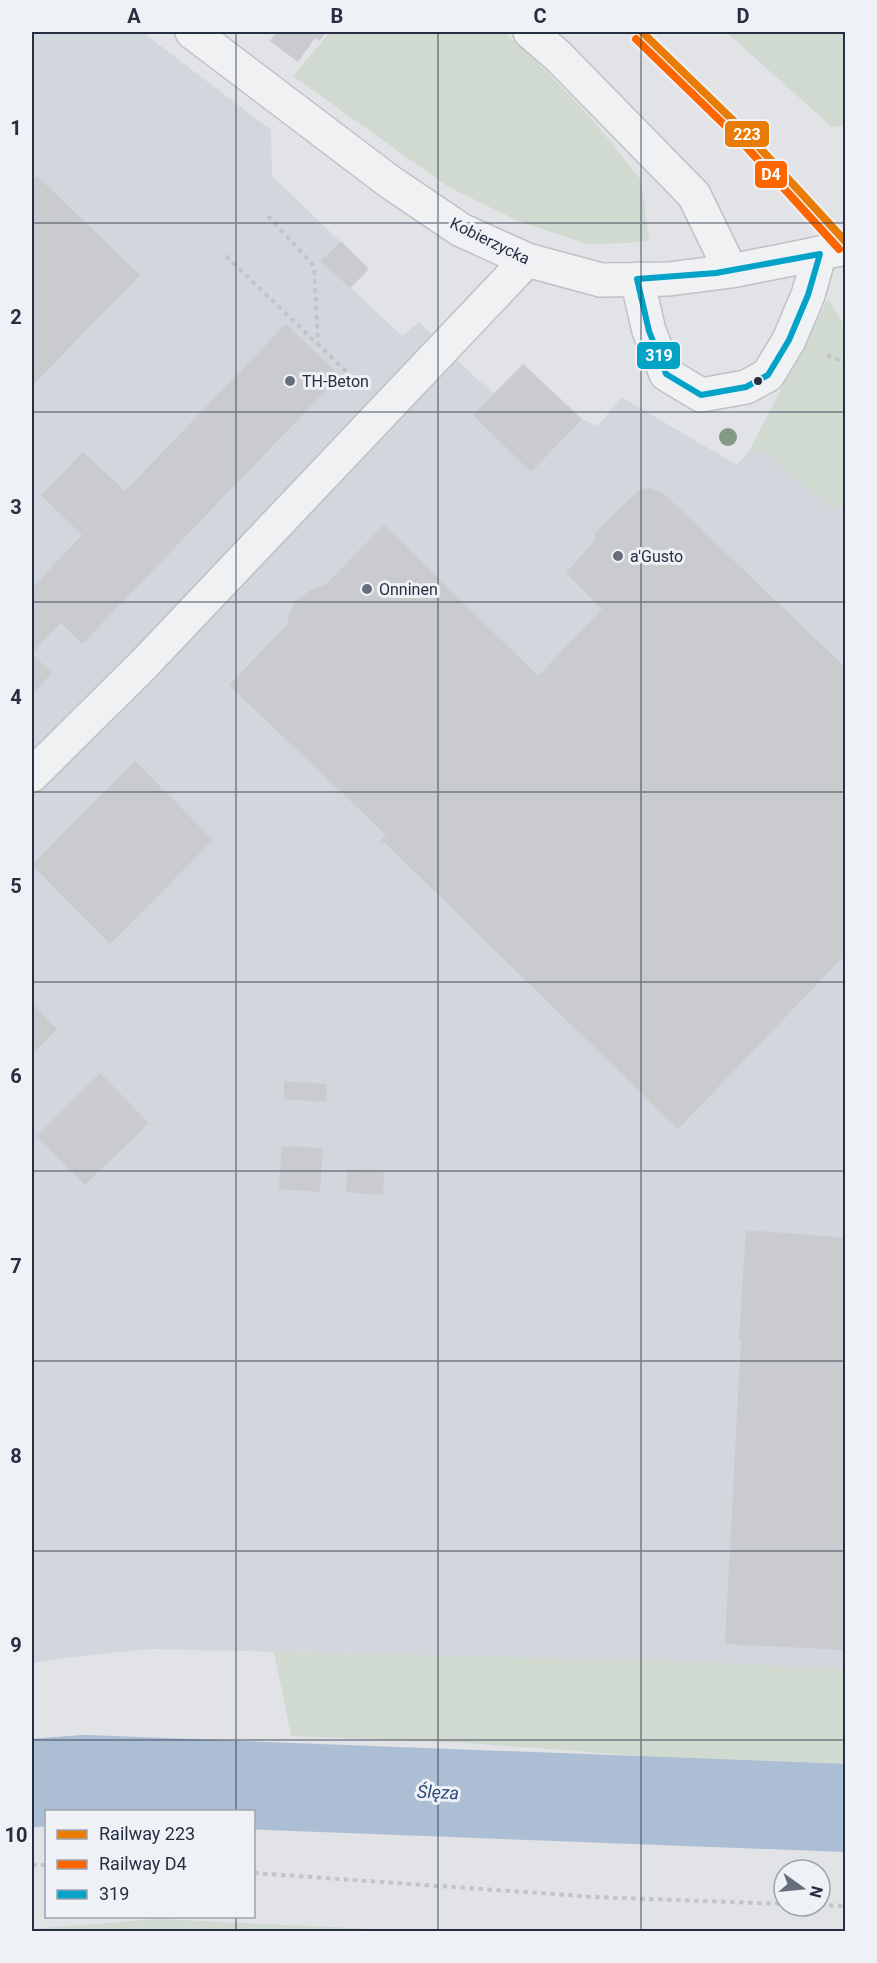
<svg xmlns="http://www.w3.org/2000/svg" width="877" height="1963" viewBox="0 0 877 1963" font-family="Roboto,sans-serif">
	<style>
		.built { fill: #d2d6dd }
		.green { fill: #d0dad0 }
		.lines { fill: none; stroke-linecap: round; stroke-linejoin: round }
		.stream { stroke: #acbed4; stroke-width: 15 }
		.river { stroke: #acbed4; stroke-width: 88 }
		.building { fill: #c9cbce }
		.minor-casing { stroke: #bfc1c4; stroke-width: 36 }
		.path { stroke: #c2c4c9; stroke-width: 4; stroke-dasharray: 4.5 4.5; stroke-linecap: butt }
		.minor { stroke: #f0f1f3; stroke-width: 33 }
		.bus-1-casing { stroke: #eef1f6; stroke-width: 10 }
		.bus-1 { stroke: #02a3c7; stroke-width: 6 }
		.rail-1-casing { stroke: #eef1f6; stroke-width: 12 }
		.rail-2-casing { stroke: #eef1f6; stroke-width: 12 }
		.rail-1 { stroke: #e97c06; stroke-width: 8 }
		.rail-2 { stroke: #f60; stroke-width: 8 }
		.tree { fill: #859a83 }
		.grid { fill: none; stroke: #262f41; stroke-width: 1.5; stroke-opacity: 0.55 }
		.poi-dot { fill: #676e7b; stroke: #eef1f6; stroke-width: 2 }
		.bus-dot { fill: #262f41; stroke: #eef1f6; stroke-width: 2 }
		.labels { text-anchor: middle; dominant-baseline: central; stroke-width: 6; stroke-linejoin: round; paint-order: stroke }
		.street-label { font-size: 16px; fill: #262f41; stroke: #eef1f6 }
		.poi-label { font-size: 16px; fill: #262f41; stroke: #eef1f6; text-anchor: start }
		.water-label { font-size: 18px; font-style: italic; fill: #2d4b78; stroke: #eef1f6 }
		.line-badge { stroke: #eef1f6; stroke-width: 2 }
		.badge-label { font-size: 16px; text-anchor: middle; font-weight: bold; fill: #fff }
		.neatline { fill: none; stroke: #262f41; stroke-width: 2 }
		.grid-label { font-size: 20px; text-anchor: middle; font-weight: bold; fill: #262f41 }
	</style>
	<rect width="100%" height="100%" fill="#e1e3e6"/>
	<path class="built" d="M32 32H142L271 130 272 176 369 269 351 288 402 336 419 322 461 364 494 394 523 364 582 419 598 426 621 397 737 465 749 451 768 454 833 510 845 506V1669L647 1660 149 1649 62 1658 32 1663Z"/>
	<path class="green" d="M330 32H504L546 71 592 119 641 180 649 240 628 243 587 244 516 220 447 186 293 76Z
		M726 32H845V126L832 127Z
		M828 299 845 326V506L833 511 768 454 749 451Z
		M274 1652 647 1660 845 1669V1771L467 1743 291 1736Z
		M157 1919 419 1931H32V1929Z"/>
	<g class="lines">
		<path class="stream" d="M242 1812 257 1785"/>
		<path class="river" d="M32 1783 86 1779 846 1808"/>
	</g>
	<path class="building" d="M276 32H327L319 41 315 38 298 62 270 41Z
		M37 176 140 275 32 386V181Z
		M341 241 369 269 350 288 321 261Z
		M286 324 340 376 82 644 61 623 46 638 32 654 52 673 32 694V588L82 535 41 495 83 452 125 491Z
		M523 364 582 419 531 472 473 415Z
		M650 488 662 492 846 668V954L678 1129 384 842 381 844 379 842 386 835 229 685 287 625 290 611 297 600 312 589 325 585 384 525 538 676 602 609 566 573 597 538 594 535 603 525 636 493 642 489Z
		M135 761 213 840 110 944 32 865Z
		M32 1003 57 1029 32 1055Z
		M100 1073 149 1123 85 1185 37 1136Z
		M284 1081 327 1084 326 1102 284 1099Z
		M282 1146 323 1148 320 1192 279 1189Z
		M347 1170 384 1172 383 1195 346 1192Z
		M746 1230 846 1238V1650L725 1644 741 1340 739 1339Z"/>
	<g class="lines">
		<defs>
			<path id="minor" d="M192 32 390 182 461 230 527 260 601 280 669 279 731 271 846 248
				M530 32 558 56 694 195 731 271
				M637 279 649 331 666 374 701 395 746 387 768 375 789 340 808 295 820 253
				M32 775 144 664 527 260"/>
		</defs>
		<use href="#minor" class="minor-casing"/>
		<path class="path" d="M268 216 314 266 318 343
			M226 256 355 380
			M827 355 846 363
			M32 1865H46
			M254 1873 595 1897 784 1904
			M820 1905 846 1906"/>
		<use href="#minor" class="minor"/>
		<defs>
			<path id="bus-1" d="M820 254 808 295 789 340 768 375 746 387 701 395 666 374 649 331 637 279 716 273Z"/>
		</defs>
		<use href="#bus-1" class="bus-1-casing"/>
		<use href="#bus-1" class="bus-1"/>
		<defs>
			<path id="rail-1" d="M642 32 747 134 846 242"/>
			<path id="rail-2" d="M636 39 740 140 839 249"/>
		</defs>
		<use href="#rail-1" class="rail-1-casing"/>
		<use href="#rail-2" class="rail-2-casing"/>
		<use href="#rail-1" class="rail-1"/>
		<use href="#rail-2" class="rail-2"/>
	</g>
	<circle class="tree" cx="728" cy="437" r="9"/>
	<path class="grid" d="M236 32V1812M438 32V1932M641 32V1932M32 223H846M32 412H846M32 602H846M32 792H846M32 982H846M32 1171H846M32 1361H846M32 1551H846M32 1740H846M236 1916V1932"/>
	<g class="poi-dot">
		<circle cx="290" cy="381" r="6"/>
		<circle cx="618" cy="556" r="6"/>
		<circle cx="367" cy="589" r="6"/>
	</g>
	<circle class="bus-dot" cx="758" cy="381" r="5"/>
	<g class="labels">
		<g class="street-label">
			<text transform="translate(490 241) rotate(26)">Kobierzycka</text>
		</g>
		<g class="poi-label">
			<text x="302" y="381">TH-Beton</text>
			<text x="630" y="556">a'Gusto</text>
			<text x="379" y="589">Onninen</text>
		</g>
		<g class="water-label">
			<text transform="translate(438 1792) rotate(2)">Ślęza</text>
		</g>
	</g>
	<g class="line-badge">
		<rect x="724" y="120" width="46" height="28" rx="6" fill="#e97c06"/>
		<rect x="754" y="160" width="34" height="29" rx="6" fill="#f60"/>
		<rect x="636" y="341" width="45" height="29" rx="6" fill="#02a3c7"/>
	</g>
	<g class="badge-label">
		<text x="747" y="140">223</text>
		<text x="771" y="180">D4</text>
		<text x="659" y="361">319</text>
	</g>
	<rect width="877" height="1963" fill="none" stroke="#eef1f6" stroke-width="66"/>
	<rect x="45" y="1810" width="210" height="108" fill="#eef1f6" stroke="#9ea3ae" stroke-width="1.5"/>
	<rect x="57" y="1830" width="30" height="9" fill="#e97c06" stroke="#9ea3ae" stroke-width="1.5"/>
	<text x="99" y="1840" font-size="18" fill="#262f41">Railway 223</text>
	<rect x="57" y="1860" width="30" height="9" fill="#ff6600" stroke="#9ea3ae" stroke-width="1.5"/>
	<text x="99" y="1870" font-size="18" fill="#262f41">Railway D4</text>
	<rect x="57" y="1890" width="30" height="9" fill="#02a3c7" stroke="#9ea3ae" stroke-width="1.5"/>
	<text x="99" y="1900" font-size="18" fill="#262f41">319</text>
	<g transform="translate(802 1888) rotate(105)"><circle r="28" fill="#eef1f6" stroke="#9ea3ae" stroke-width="1.5"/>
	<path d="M0-4.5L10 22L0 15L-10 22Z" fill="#676e7b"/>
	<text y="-9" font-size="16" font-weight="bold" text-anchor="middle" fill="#262f41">N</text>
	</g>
	<rect x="33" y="33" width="811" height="1897" class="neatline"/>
	<g class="grid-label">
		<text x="134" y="23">A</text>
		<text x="337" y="23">B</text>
		<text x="540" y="23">C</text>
		<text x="743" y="23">D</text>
		<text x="16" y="135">1</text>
		<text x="16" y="324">2</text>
		<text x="16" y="514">3</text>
		<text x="16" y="704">4</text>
		<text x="16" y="893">5</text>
		<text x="16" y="1083">6</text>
		<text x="16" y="1273">7</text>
		<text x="16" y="1463">8</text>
		<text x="16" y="1652">9</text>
		<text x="16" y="1842">10</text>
	</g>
</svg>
